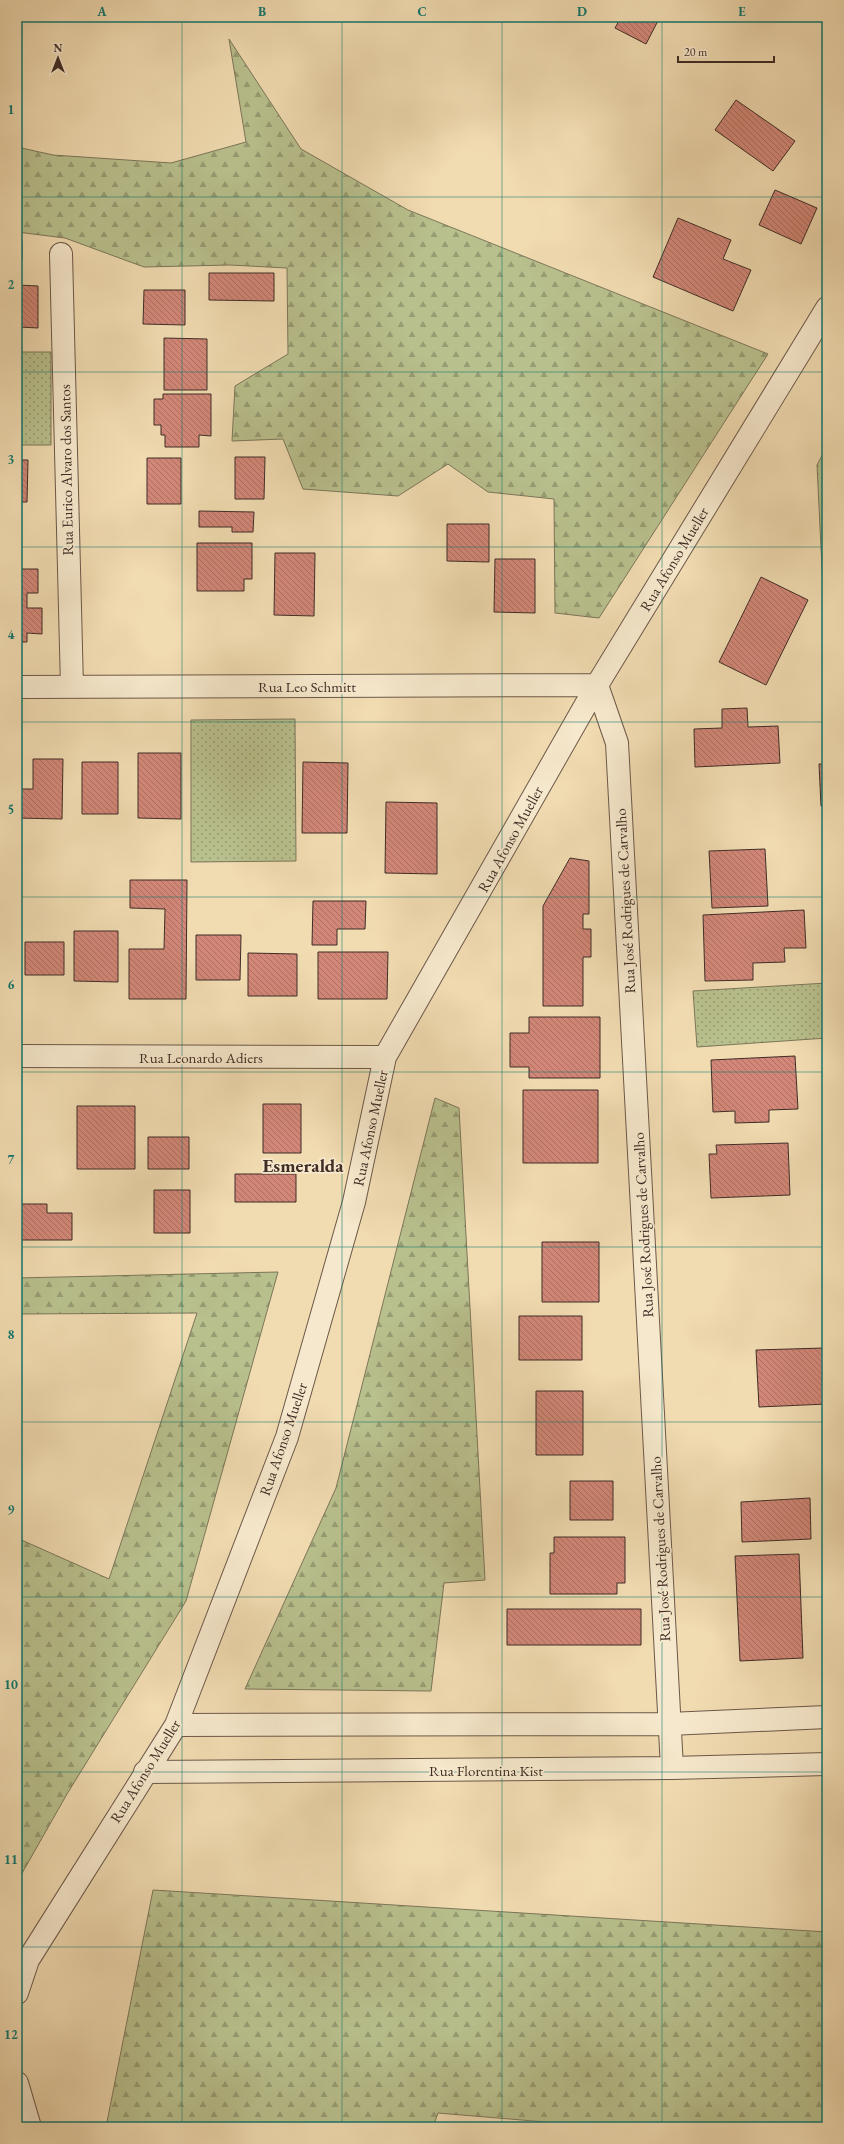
<svg xmlns="http://www.w3.org/2000/svg" width="844" height="2144" viewBox="0 0 844 2144" font-family="'EB Garamond',serif">
	<style>
		.grass { fill: url(#grass-dots); stroke: #7c765a }
		.forest { fill: url(#forest-firs); stroke: #7c765a }
		.building { fill: url(#building-back-hatch); stroke: #3f2d26 }
		.lines { fill: none; stroke-linecap: round; stroke-linejoin: round }
		.minor-casing { stroke: #6c5849; stroke-width: 24 }
		.minor { stroke: #f6e8cc; stroke-width: 22 }
		.grid { fill: none; stroke: #0f766e; stroke-width: 1; stroke-opacity: 0.55 }
		.labels { text-anchor: middle; dominant-baseline: central; stroke-width: 3.5; stroke-linejoin: round; paint-order: stroke }
		.street-label { font-size: 15px; fill: #3f2d26; stroke: #f6e8cc }
		.district-label { font-size: 19px; font-weight: bold; fill: #3f2d26; stroke: #f6e8cc }
		.neatline { fill: none; stroke: #0f766e; stroke-width: 1.5 }
		.grid-label { font-size: 13px; text-anchor: middle; font-weight: bold; fill: #0f766e }
	</style>
	<defs>
		<pattern id="grass-dots" width="8" height="8" patternUnits="userSpaceOnUse"><rect width="8" height="8" fill="#b8c08d"/><path d="M2 2h.1M6 6h.1" fill="none" stroke="#979c73" stroke-width="1.8" stroke-linecap="round"/></pattern>
		<pattern id="forest-firs" width="22" height="20" patternUnits="userSpaceOnUse"><rect width="22" height="20" fill="#b8c08d"/><path d="M5 1l3.5 6h-7zM16 11l3.5 6h-7z" fill="#979c73"/></pattern>
		<pattern id="building-back-hatch" width="6" height="6" patternUnits="userSpaceOnUse"><rect width="6" height="6" fill="#d28778"/><path d="M-1 5l2 2M0 0l6 6M5-1l2 2" fill="none" stroke="#ac6f62"/></pattern>
	</defs>
	<rect width="100%" height="100%" fill="#f1dbb1"/>
	<filter id="stains"><feTurbulence type="fractalNoise" baseFrequency=".005" numOctaves="4"/><feColorMatrix values="0 0 0 0 .2 0 0 0 0 .09 0 0 0 0 .02 0 0 0 .5 -.17"/></filter>
	<radialGradient id="worn" r=".72"><stop offset=".6" stop-color="#630" stop-opacity="0"/><stop offset="1" stop-color="#630" stop-opacity=".3"/></radialGradient>
	<path class="grass" d="M17 352H51V445H17Z
		M827 446V671L817 465Z
		M295 719 296 861 191 862V720Z
		M827 983V1038L697 1047 693 991Z"/>
	<path class="forest" d="M229 39 301 149 408 210 768 354 599 618 555 613 554 499 488 492 448 464 398 496 303 489 283 439 232 441 235 386 288 354 287 268 230 265 144 267 65 238 17 232V147L53 155 171 163 246 142Z
		M435 1098 459 1108 485 1580 444 1583 431 1691 245 1689 336 1488Z
		M278 1272 186 1601 67 1794 17 1882V1538L109 1579 197 1313 17 1314V1278Z
		M153 1890 827 1932V2127H605L438 2113 433 2127H106Z"/>
	<path class="building" d="M621 17H660L646 44 615 28Z
		M736 100 795 141 773 171 715 130Z
		M775 190 817 208 801 244 759 225Z
		M678 218 731 240 723 259 751 270 733 311 653 277Z
		M17 241H22V260H17Z
		M209 273H274V301L209 300Z
		M17 285 38 286V328L19 327V339H17Z
		M144 290H185V325L143 324Z
		M164 338 207 339V390H164Z
		M163 394H211V436L199 435V447H165V435H161V425H154V399H163Z
		M235 457H265L264 499H235Z
		M147 458H181V504H147Z
		M17 460H28L27 502H17Z
		M199 511 254 512 253 532H232V527H199Z
		M447 524H489V562L447 561Z
		M197 543H252V579H244V591H197Z
		M275 553H315L314 616 274 615Z
		M495 559H535V613L494 612Z
		M17 569H38V593H27V608H42V634L27 633V642H17Z
		M761 577 808 600 766 685 719 662Z
		M747 708 748 727 778 726 780 763 695 767 694 729 722 728V709Z
		M138 753H181V819L138 818Z
		M33 759H63L62 819 17 818V789H33Z
		M82 762H118V814H82Z
		M303 762 348 763 347 833H302Z
		M819 764H827V806H821Z
		M386 802 437 803V874L385 873Z
		M765 849 768 906 712 908 709 851Z
		M570 858 589 861V914H583V929H591V957H583V1006H543V906Z
		M130 880H187L186 999H129V949H164L165 909 130 908Z
		M313 901H366L365 929H337V945H312Z
		M804 910 806 948H784L785 962 753 963V980L705 981 703 915Z
		M74 931H118V982L74 981Z
		M196 935H241L240 980H196Z
		M25 942H64V975H25Z
		M318 952H388L387 999H318Z
		M248 953 297 954V996H248Z
		M529 1017H600V1078H529V1067H510V1033H529Z
		M795 1056 798 1109 769 1110V1122L735 1123V1111L713 1112 711 1060Z
		M523 1090H598V1163H523Z
		M263 1104H301V1153H263Z
		M77 1106H135V1169H77Z
		M148 1137H189V1169H148Z
		M788 1143 790 1195 711 1198 709 1154H717L716 1145Z
		M235 1174H296V1202H235Z
		M154 1190H190V1233H154Z
		M21 1204H47V1213H72V1240H21Z
		M542 1242H599V1302H542Z
		M519 1316H582V1360H519Z
		M824 1348 827 1404 759 1407 756 1350Z
		M536 1391H583V1455H536Z
		M570 1481H613V1520H570Z
		M810 1498 811 1539 742 1542 741 1502Z
		M554 1537H625V1583H617V1594H550V1553H554Z
		M799 1554 803 1658 740 1661 735 1556Z
		M507 1609H641V1645H507Z"/>
	<g class="lines">
		<defs>
			<path id="minor" d="M61 254 72 687
				M17 687 597 685 617 743 672 1768
				M17 1056 385 1057
				M176 1725 669 1724 827 1717
				M145 1772 672 1768 827 1764
				M17 1993 28 1960 176 1725 287 1437 354 1202 385 1057 597 685 827 308
				M17 2083 30 2127"/>
		</defs>
		<use href="#minor" class="minor-casing"/>
		<use href="#minor" class="minor"/>
	</g>
	<path class="grid" d="M182 17V2127M342 17V2127M502 17V2127M662 17V2127M17 197H827M17 372H827M17 547H827M17 722H827M17 897H827M17 1072H827M17 1247H827M17 1422H827M17 1597H827M17 1772H827M17 1947H827"/>
	<g class="labels">
		<g class="street-label">
			<text transform="translate(66 470) rotate(-91)">Rua Eurico Alvaro dos Santos</text>
			<text transform="translate(674 559) rotate(-59)">Rua Afonso Mueller</text>
			<text x="307" y="686">Rua Leo Schmitt</text>
			<text transform="translate(510 839) rotate(-61)">Rua Afonso Mueller</text>
			<text transform="translate(625 901) rotate(-93)">Rua José Rodrigues de Carvalho</text>
			<text x="201" y="1057">Rua Leonardo Adiers</text>
			<text transform="translate(370 1128) rotate(-78)">Rua Afonso Mueller</text>
			<text transform="translate(643 1225) rotate(-93)">Rua José Rodrigues de Carvalho</text>
			<text transform="translate(283 1439) rotate(-71)">Rua Afonso Mueller</text>
			<text transform="translate(660 1549) rotate(-93)">Rua José Rodrigues de Carvalho</text>
			<text x="486" y="1770">Rua Florentina Kist</text>
			<text transform="translate(145 1771) rotate(-58)">Rua Afonso Mueller</text>
		</g>
		<g class="district-label">
			<text x="303" y="1165">Esmeralda</text>
		</g>
	</g>
	<rect width="844" height="2144" fill="none" stroke="#f1dbb1" stroke-width="44"/>
	<g transform="translate(58 58)" stroke="#f6e8cc" stroke-width="3" paint-order="stroke">
	<path d="M0-3L7 15L0 10L-7 15Z" fill="#3f2d26"/>
	<text y="-6" font-size="11" font-weight="bold" text-anchor="middle" fill="#3f2d26">N</text>
	</g>
	<path d="M678 56v6h96v-6" fill="none" stroke="#3f2d26" stroke-width="2"/>
	<text x="684" y="56" font-size="12" fill="#3f2d26" stroke="#f6e8cc" stroke-width="3" paint-order="stroke">20 m</text>
	<rect x="22" y="22" width="800" height="2100" class="neatline"/>
	<g class="grid-label">
		<text x="102" y="16">A</text>
		<text x="262" y="16">B</text>
		<text x="422" y="16">C</text>
		<text x="582" y="16">D</text>
		<text x="742" y="16">E</text>
		<text x="11" y="114">1</text>
		<text x="11" y="289">2</text>
		<text x="11" y="464">3</text>
		<text x="11" y="639">4</text>
		<text x="11" y="814">5</text>
		<text x="11" y="989">6</text>
		<text x="11" y="1164">7</text>
		<text x="11" y="1339">8</text>
		<text x="11" y="1514">9</text>
		<text x="11" y="1689">10</text>
		<text x="11" y="1864">11</text>
		<text x="11" y="2039">12</text>
	</g>
	<rect width="100%" height="100%" filter="url(#stains)"/>
	<rect width="100%" height="100%" fill="url(#worn)"/>
</svg>
